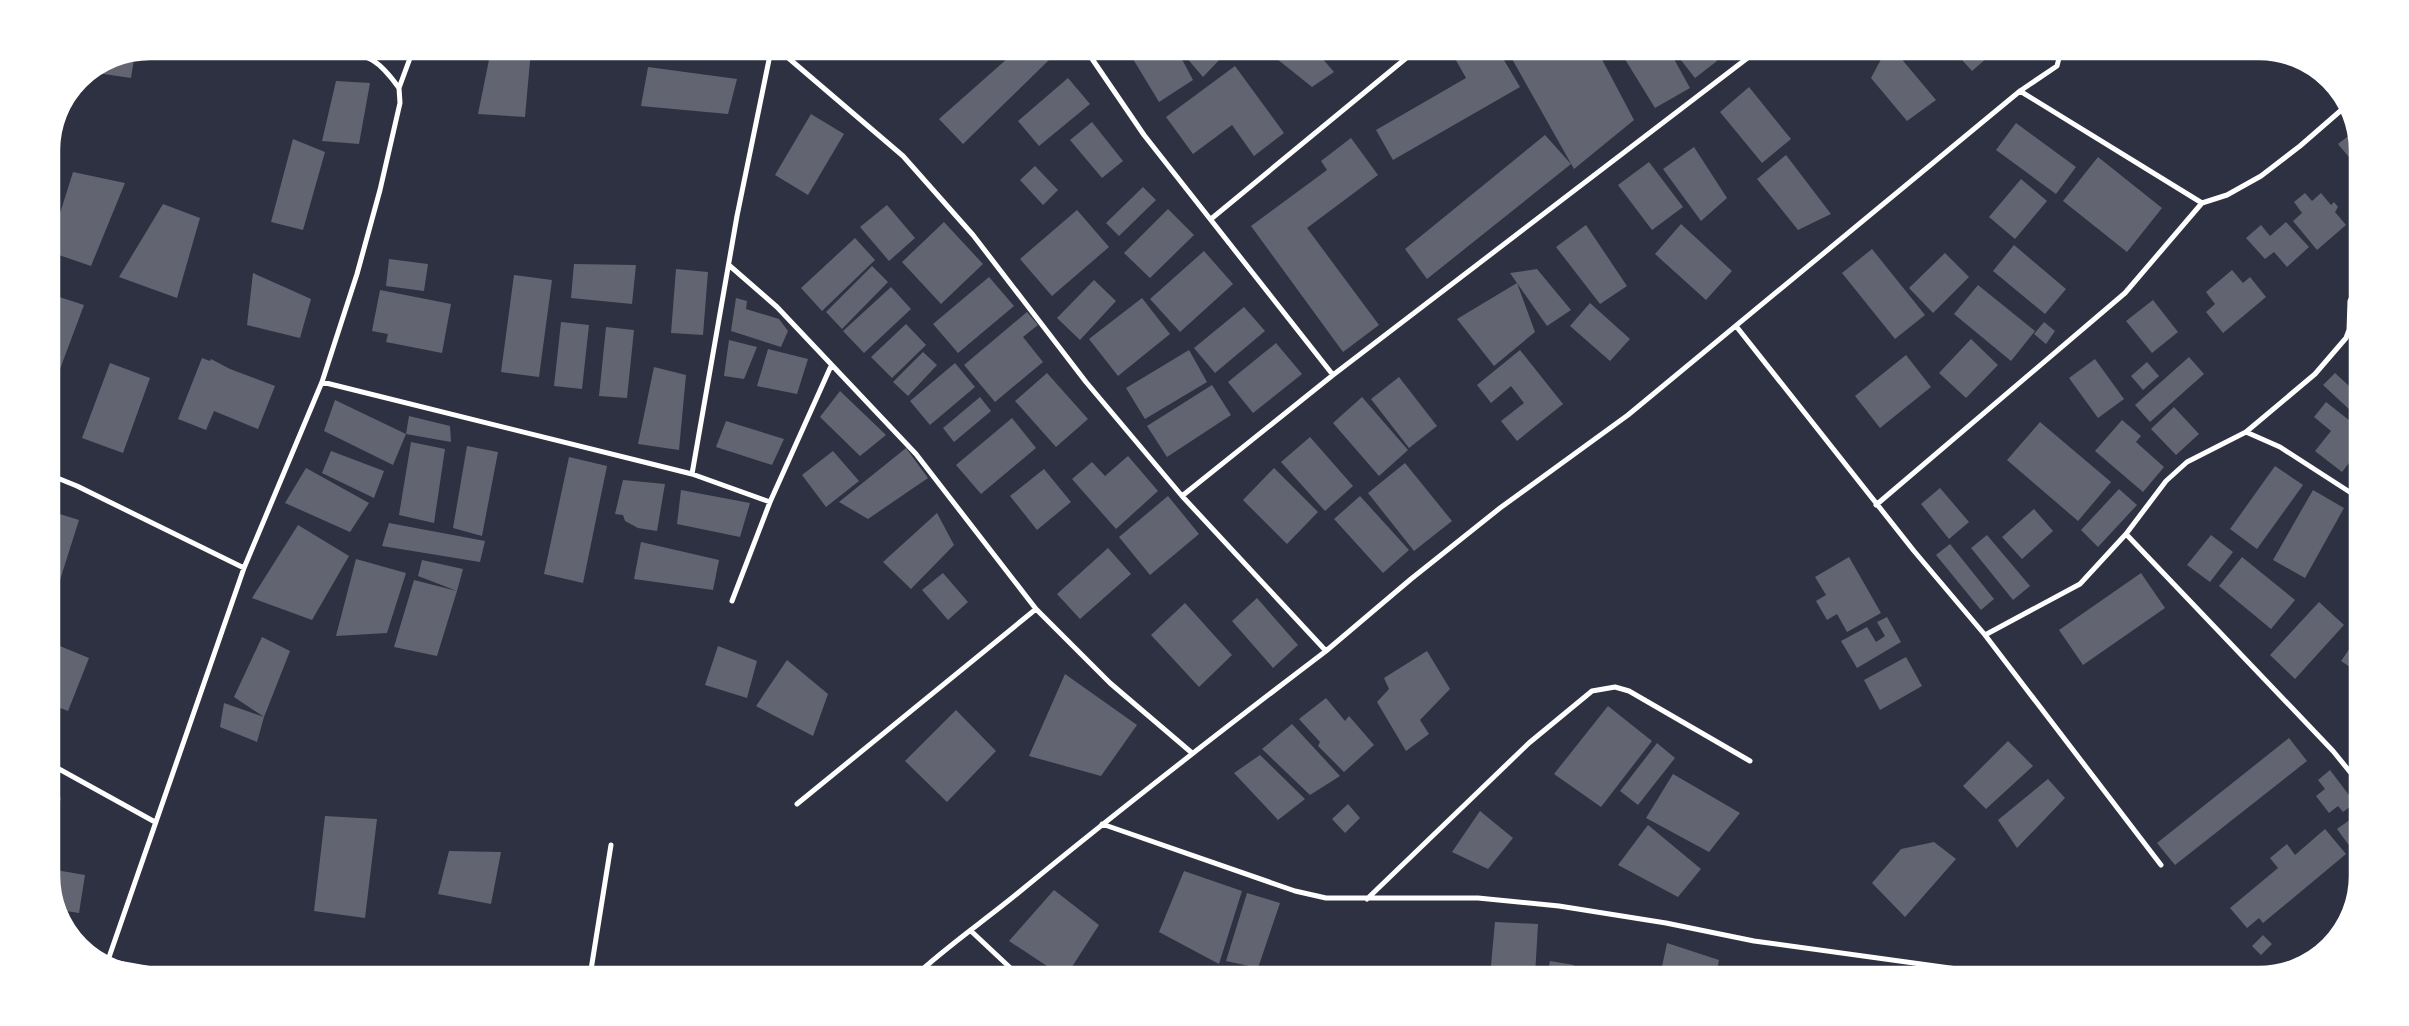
<svg xmlns="http://www.w3.org/2000/svg" width="2409" height="1026" viewBox="0 0 2409 1026" font-family="'Exo 2',sans-serif">
	<style>
		.building { fill: #626471 }
		.lines { fill: none; stroke-linecap: round; stroke-linejoin: round }
		.minor { stroke: #fff; stroke-width: 5 }
		.secondary { stroke: #fff; stroke-width: 10 }
		.rim { fill: none; stroke: #fff; stroke-width: 2.5 }
	</style>
	<rect width="100%" height="100%" fill="#2d3142"/>
	<path class="building" d="M491 50H531L525 117 478 114Z
		M1017 50 1049 60 963 144 939 119Z
		M1155 50H1177L1193 80 1159 102 1133 59Z
		M1180 50H1217L1222 57 1203 77Z
		M1288 50H1315L1334 72 1312 87 1277 59Z
		M1461 50H1498L1520 87 1393 160 1376 130 1466 78 1453 55Z
		M1507 50H1597L1634 120 1574 169Z
		M1633 50H1669L1690 88 1655 108 1623 56Z
		M1673 50H1711L1717 61 1695 78Z
		M1886 50H1894L1936 100 1907 121 1871 78Z
		M1953 50H1996L1972 71Z
		M135 53 131 78 90 72 112 57Z
		M1235 66 1284 133 1254 156 1232 125 1193 154 1166 117Z
		M648 67 737 79 728 114 641 106Z
		M1068 78 1090 104 1039 146 1018 121Z
		M336 81 370 83 359 144 322 141Z
		M1749 87 1791 139 1762 163 1720 112Z
		M811 114 844 134 808 195 775 175Z
		M1092 122 1123 161 1102 178 1070 140Z
		M2016 123 2076 167 2056 194 1996 150Z
		M2355 131 2359 143V169L2338 144Z
		M1545 135 1571 164 1427 279 1405 249Z
		M1351 138 1378 175 1307 228 1379 325 1343 352 1251 226 1327 170 1321 161Z
		M293 139 325 152 303 230 271 222Z
		M1694 147 1727 198 1701 221 1663 169Z
		M1786 155 1831 214 1798 230 1757 179Z
		M2098 157 2162 208 2127 252 2063 201Z
		M1649 162 1683 207 1652 230 1618 185Z
		M1035 166 1058 190 1043 205 1020 180Z
		M73 172 125 183 91 266 50 252V245Z
		M2021 179 2047 201 2015 239 1989 217Z
		M1143 187 1156 200 1119 236 1106 223Z
		M2305 193 2312 201 2321 193 2331 205 2334 202 2338 207 2335 212 2346 225 2317 250 2293 221 2302 213 2294 202Z
		M163 204 200 218 177 298 119 277Z
		M887 205 915 238 889 261 860 227Z
		M1168 209 1194 235 1150 278 1124 253Z
		M1077 210 1109 247 1052 296 1020 259Z
		M944 222 983 264 941 304 902 262Z
		M2286 222 2309 247 2287 267 2274 252 2265 259 2246 238 2261 225 2270 236Z
		M1681 224 1732 271 1706 300 1655 254Z
		M1586 225 1627 286 1600 304 1556 247Z
		M855 238 875 260 822 311 801 288Z
		M2014 245 2066 289 2045 314 1993 271Z
		M1872 249 1925 315 1895 339 1842 273Z
		M1204 251 1233 284 1180 332 1150 299Z
		M1945 253 1969 277 1933 313 1909 288Z
		M389 259 428 264 424 291 386 286Z
		M574 264 636 265 632 304 571 298Z
		M872 266 888 282 842 329 826 312Z
		M676 269 708 272 703 335 671 333Z
		M1537 269 1571 310 1547 326 1510 273Z
		M2232 270 2243 283 2250 277 2266 297 2223 333 2206 312 2215 304 2206 292Z
		M253 273 311 299 300 338 247 325Z
		M514 275 552 280 539 377 501 372Z
		M989 277 1014 306 958 353 933 324Z
		M1094 280 1116 301 1080 340 1057 318Z
		M1517 283 1535 332 1494 366 1457 319Z
		M1978 285 2035 331 2011 361 1954 314Z
		M891 287 911 309 864 353 843 331Z
		M380 290 451 304 442 353 386 342 388 334 372 331Z
		M50 294 84 305 54 385 50 384Z
		M736 298 747 301 746 309 779 319 788 331 781 347 731 331Z
		M1142 298 1170 334 1118 376 1089 339Z
		M2153 300 2178 332 2152 353 2126 321Z
		M1590 303 1630 339 1610 361 1570 326Z
		M1244 307 1265 331 1215 373 1194 348Z
		M1027 312 1038 325 1023 337 1043 362 995 402 964 365Z
		M561 322 589 325 582 389 554 386Z
		M2044 322 2055 331 2046 344 2034 334Z
		M906 324 926 345 892 378 871 357Z
		M606 327 634 330 627 398 599 396Z
		M1971 339 1998 365 1966 398 1939 373Z
		M729 340 757 347 744 379 724 376Z
		M1276 343 1302 374 1253 413 1228 382Z
		M768 349 808 359 797 394 757 386Z
		M1189 350 1207 382 1145 419 1126 388Z
		M1520 350 1563 404 1517 441 1501 421 1524 403 1511 386 1491 403 1477 385Z
		M923 352 937 365 908 396 893 382Z
		M1906 355 1931 387 1880 428 1855 396Z
		M2189 357 2204 374 2150 422 2135 405Z
		M202 358 210 361 211 359 230 369 275 386 258 429 214 411 206 430 178 419Z
		M2095 359 2124 399 2098 418 2069 378Z
		M2147 362 2159 376 2143 390 2131 376Z
		M110 363 150 378 123 453 82 438Z
		M955 363 975 387 930 425 910 401Z
		M654 367 686 375 679 450 638 444Z
		M1047 373 1088 419 1056 447 1015 401Z
		M2335 373 2359 395V403L2351 411 2323 385Z
		M1399 377 1437 426 1409 448 1371 399Z
		M1212 385 1231 415 1167 457 1147 426Z
		M840 391 886 435 860 456 820 417Z
		M980 397 991 411 954 442 943 428Z
		M1362 397 1408 450 1379 476 1333 423Z
		M335 400 406 434 393 465 324 431Z
		M2326 402 2359 428V450L2342 472 2315 451 2331 431 2314 417Z
		M2174 407 2199 434 2176 455 2151 429Z
		M409 416 450 426 451 442 406 434Z
		M1012 418 1036 448 981 494 956 465Z
		M2122 420 2141 436 2136 442 2164 467 2143 492 2095 451Z
		M726 421 784 439 772 465 716 447Z
		M2040 422 2111 482 2078 521 2007 460Z
		M1310 437 1353 486 1325 511 1281 462Z
		M411 442 445 449 434 523 399 515Z
		M467 446 498 452 482 536 453 528Z
		M906 448 928 478 868 519 839 502Z
		M331 451 384 471 374 498 322 473Z
		M833 451 859 481 826 507 802 475Z
		M1128 456 1158 491 1116 529 1072 479 1092 462 1105 476Z
		M569 457 607 466 583 583 544 574Z
		M1405 463 1452 521 1414 551 1368 493Z
		M2275 466 2303 485 2257 549 2230 529Z
		M306 468 369 503 350 532 285 503Z
		M1274 468 1318 512 1287 544 1243 500Z
		M1044 469 1071 502 1037 530 1010 496Z
		M623 480 665 484 657 531 638 528 625 521 623 515 615 514Z
		M1940 488 1969 522 1949 539 1921 504Z
		M2119 489 2137 505 2098 547 2081 530Z
		M681 490 750 503 740 537 677 524Z
		M2313 490 2344 508 2305 578 2273 560Z
		M1168 496 1199 534 1150 575 1119 537Z
		M1360 496 1409 550 1383 573 1334 519Z
		M2034 509 2053 531 2022 559 2002 537Z
		M50 511 79 520 60 580 50 577Z
		M937 513 954 545 911 589 883 562Z
		M389 523 485 541 480 562 382 546Z
		M298 525 349 556 312 620 252 598Z
		M1987 535 2030 586 2013 600 1971 548Z
		M2211 535 2233 552 2210 582 2187 565Z
		M641 542 719 560 713 590 634 579Z
		M1950 544 1994 599 1981 610 1936 555Z
		M1108 548 1131 574 1080 619 1057 594Z
		M1849 557 1881 613 1847 632 1837 614 1827 620 1816 601 1826 595 1815 577Z
		M2242 557 2295 600 2271 629 2219 586Z
		M356 559 406 573 387 633 336 636Z
		M422 560 463 569 457 591 418 576Z
		M943 573 968 602 948 620 922 590Z
		M2141 573 2165 608 2083 665 2059 630Z
		M414 580 457 591 437 656 394 647Z
		M1257 598 1298 645 1273 668 1232 621Z
		M2319 602 2344 625 2295 679 2270 655Z
		M1185 603 1232 655 1199 687 1151 635Z
		M1887 617 1901 642 1857 668 1841 641 1867 627 1876 642 1885 636 1877 622Z
		M2359 635V673L2341 661Z
		M262 637 290 651 264 717 234 697Z
		M50 642 89 658 68 711 50 704Z
		M718 646 757 661 747 698 705 685Z
		M1427 651 1450 689 1420 720 1429 734 1406 751 1377 702 1389 689 1384 678Z
		M1906 657 1922 686 1880 710 1864 680Z
		M787 660 828 694 813 736 756 706Z
		M1065 674 1137 725 1101 776 1029 756Z
		M1326 698 1345 721 1349 716 1374 745 1344 772 1318 746 1320 742 1299 719Z
		M224 703 264 717 257 742 220 727Z
		M1608 706 1652 741 1601 807 1554 774Z
		M956 710 996 751 947 802 905 761Z
		M1292 724 1340 776 1310 795 1262 749Z
		M2289 738 2307 761 2175 865 2157 843Z
		M2008 741 2033 766 1986 809 1963 786Z
		M1657 743 1675 758 1638 805 1620 791Z
		M1260 755 1305 799 1278 820 1234 773Z
		M2330 770 2355 803 2343 812 2338 806 2329 813 2316 796 2325 789 2318 780Z
		M1673 774 1740 813 1709 852 1646 818Z
		M2048 779 2065 798 2017 848 1998 820Z
		M50 795 61 798 51 835H50Z
		M1348 804 1360 818 1345 833 1332 819Z
		M1480 811 1513 838 1488 869 1452 852Z
		M2358 814 2359 815V859L2337 829Z
		M325 816 377 819 365 918 314 911Z
		M1648 825 1701 869 1678 897 1618 865Z
		M2325 829 2346 854 2263 923 2259 918 2247 928 2230 908 2278 868 2270 858 2287 844 2295 855Z
		M1934 842 1956 859 1905 917 1872 883 1901 849Z
		M449 851 501 852 491 904 438 894Z
		M50 869 85 875 79 913 60 910 50 883Z
		M1184 871 1242 891 1219 964 1159 932Z
		M1054 890 1099 925 1066 976H1062L1009 941Z
		M1247 893 1280 903 1258 968 1226 961Z
		M1495 922 1538 924 1535 976H1490Z
		M2263 935 2272 944 2261 955 2252 946Z
		M1667 943 1719 960 1716 976H1660Z
		M1550 961 1574 965 1572 976H1547Z
		M1766 968 1806 975V976H1764Z"/>
	<g class="lines">
		<path class="minor" d="M336 50C370 55 379 60 399 88
			M779 50 903 156 973 235 1086 382 1182 496 1326 651C1222 730 1119 810 1018 893 984 921 947 946 915 976
			M1086 50 1144 135 1333 375
			M2020 91 2202 203
			M1211 219 1416 50
			M730 266 777 307 916 454 1036 609 1110 683 1192 753
			M1736 326 1914 551 1985 635 2161 865
			M2350 330 2359 319
			M322 382 692 474 770 502
			M2246 432 2280 447 2359 498
			M692 474 737 216 771 50
			M50 475 77 486 244 568
			M1182 496 1333 375 1758 50
			M1876 505 2125 293 2202 203 2227 195 2261 176 2300 146 2346 106
			M2126 534 2333 751 2359 783
			M732 601 770 502 831 366
			M1985 635 2080 584 2126 534 2166 481 2187 462 2246 432 2315 374 2346 338 2349 330 2350 301 2359 282
			M1326 651 1411 579 1500 508 1628 415 2020 91 2057 66 2061 50
			M50 764 155 822
			M797 804 1036 609
			M1102 824 1295 891 1326 898H1478L1559 906 1666 923 1754 941 2008 976
			M1367 899 1529 743 1592 691 1615 687 1629 691 1750 761
			M971 931 1019 976
			M107 963 244 568 322 382 357 274 380 190 400 103 399 88 413 50
			M590 976 611 845"/>
		<path class="secondary" d="M104 963 177 976"/>
	</g>
	<path d="M0 0H2409V1026H0ZM150 59H2259A91 91 0 0 1 2350 150V876A91 91 0 0 1 2259 967H150A91 91 0 0 1 59 876V150A91 91 0 0 1 150 59Z" fill="#fff" fill-rule="evenodd"/>
	<path class="rim" d="M150 59H2259A91 91 0 0 1 2350 150V876A91 91 0 0 1 2259 967H150A91 91 0 0 1 59 876V150A91 91 0 0 1 150 59Z"/>
</svg>
